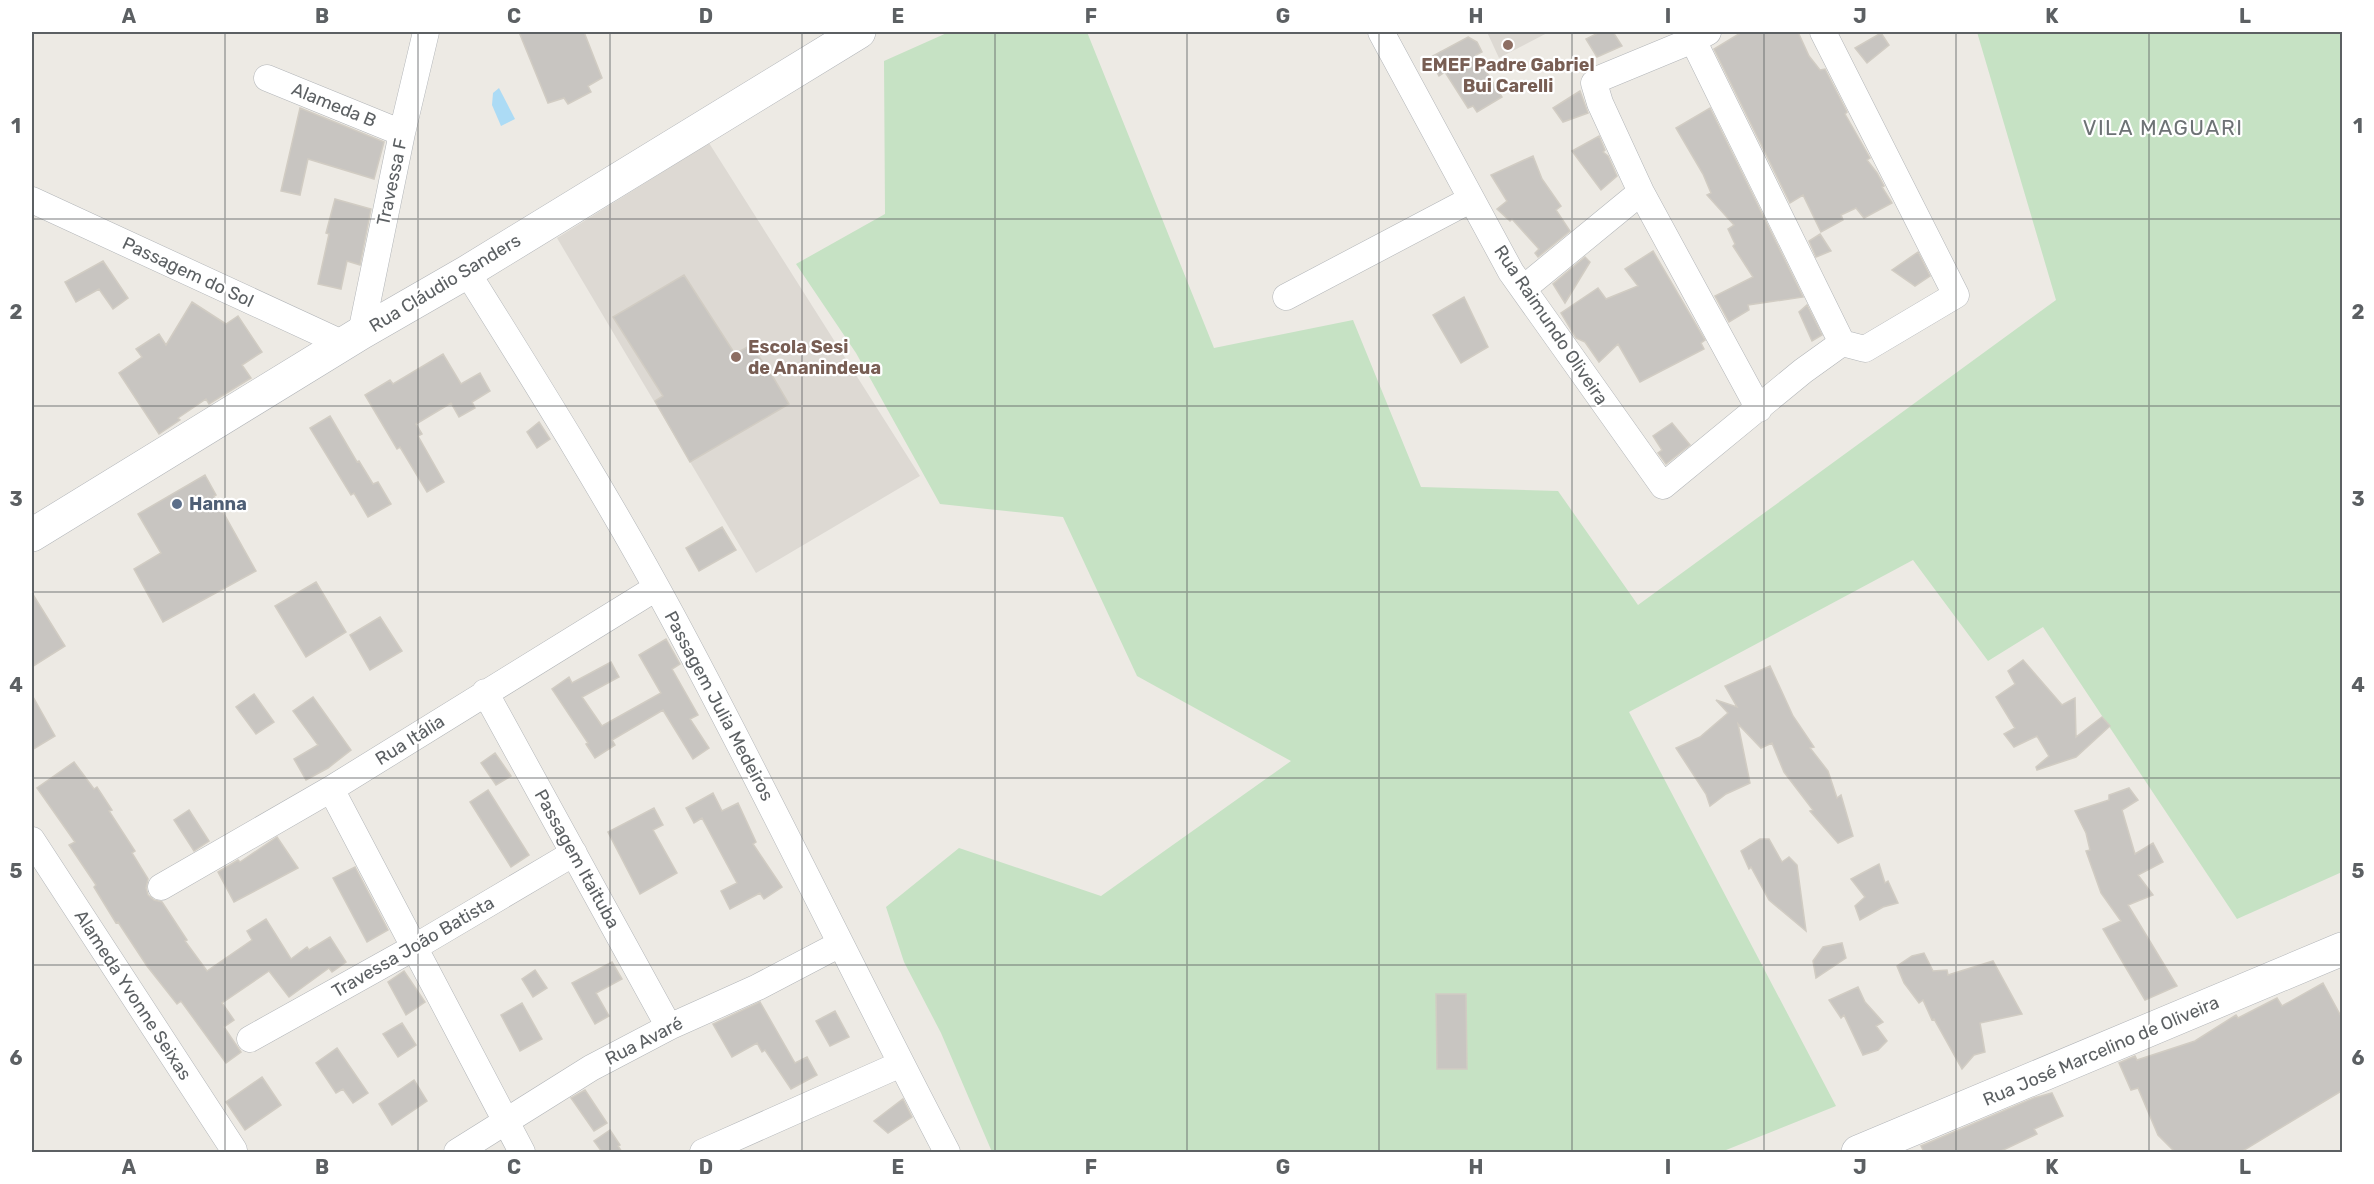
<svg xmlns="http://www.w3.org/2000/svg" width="2374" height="1184" viewBox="0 0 2374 1184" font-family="Rubik,sans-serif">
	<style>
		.education { fill: #ddd9d3 }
		.green { fill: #c6e2c4 }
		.water { fill: #acdbf5 }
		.building { fill: #c8c5c1; stroke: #d1ccc3; stroke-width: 1.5 }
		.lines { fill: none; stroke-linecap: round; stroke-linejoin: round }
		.street-casing { stroke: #b2b5b8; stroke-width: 27 }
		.secondary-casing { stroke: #b1b4b8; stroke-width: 34 }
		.street { stroke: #fff; stroke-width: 26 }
		.secondary { stroke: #fff; stroke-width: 33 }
		.grid { fill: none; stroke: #5c6063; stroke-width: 1.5; stroke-opacity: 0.55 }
		.education-dot { fill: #8d6e63; stroke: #fff; stroke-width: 2 }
		.service-dot { fill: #5c6f8a; stroke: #fff; stroke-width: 2 }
		.labels { text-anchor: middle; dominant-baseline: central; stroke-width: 4.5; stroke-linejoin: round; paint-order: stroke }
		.education-label { font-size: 18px; font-weight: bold; fill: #785e54; stroke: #fff }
		.street-label { font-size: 18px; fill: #5c6063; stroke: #fff }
		.service-label { font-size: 18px; font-weight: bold; fill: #4e5e75; stroke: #fff; text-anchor: start }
		.quarter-label { font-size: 21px; letter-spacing: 1.5px; fill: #6d7275; stroke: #fff }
		.neatline { fill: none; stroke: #5c6063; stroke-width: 2 }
		.grid-label { font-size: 20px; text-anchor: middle; font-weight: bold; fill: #5c6063 }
	</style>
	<rect width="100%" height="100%" fill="#edeae4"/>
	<path class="education" d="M1487 32H1549L1499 58Z
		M709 143 920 476 756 573 557 238Z"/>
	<path class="green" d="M949 32H1087L1214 348 1353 320 1421 487 1558 491 1638 605 2056 300 1977 32H2342V872L2237 919 2043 627 1988 661 1913 560 1629 712 1836 1106 1721 1152H992L941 1033 904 962 886 907 959 848 1101 896 1291 761 1137 676 1063 517 940 504 856 353 796 264 885 214 884 61Z"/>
	<path class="water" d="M499 88 515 119 501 126 492 105 493 93Z"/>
	<path class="building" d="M519 32H584L602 78 588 86 591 92 568 104 564 98 548 103Z
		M1600 32H1613L1622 46 1597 57 1586 39Z
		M1742 32H1798L1809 56 1820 70 1825 69 1847 112 1845 114 1870 158 1867 160 1877 173 1884 186 1882 187 1892 203 1864 218 1856 208 1841 215 1843 220 1821 232 1803 195 1790 203 1714 49Z
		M1881 33 1889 45 1867 63 1855 48Z
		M1468 37 1477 42 1482 52 1476 55 1502 97 1477 112 1473 106 1468 108 1445 72 1439 76 1429 58Z
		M1580 91 1588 113 1563 122 1553 108Z
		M300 108 384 142 374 179 308 159 300 195 281 191Z
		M1710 108 1803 297 1748 305 1749 310 1729 322 1715 296 1753 277 1733 246 1735 244 1728 229 1734 225 1707 195 1711 193 1703 174 1676 128Z
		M1599 136 1605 150 1603 152 1608 156 1617 176 1601 190 1572 151Z
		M1533 156 1542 179 1561 206 1556 210 1570 231 1538 257 1535 253 1539 249 1512 219 1510 221 1497 209 1507 201 1491 175Z
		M335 199 371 209 360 265 347 261 341 289 318 284 329 234 326 233Z
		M1820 234 1831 251 1816 257 1809 241Z
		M1653 251 1705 340 1701 343 1704 349 1640 382 1618 344 1599 362 1585 342 1576 338 1561 313 1598 288 1606 299 1638 286 1625 269Z
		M1918 252 1930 276 1915 286 1892 270Z
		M1585 257 1590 262 1565 303 1553 284Z
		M103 261 128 298 113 309 99 289 76 302 65 282Z
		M684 275 735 354 751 345 773 377 789 404 690 462 655 401 663 396 613 317Z
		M1464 297 1488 347 1461 363 1433 315Z
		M192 302 226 324 238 316 262 352 242 365 251 378 209 404 206 399 178 418 180 420 159 434 119 373 142 357 136 349 159 334 166 345Z
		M1807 305 1822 335 1812 341 1799 312Z
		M443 354 461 384 480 373 490 391 472 402 475 408 459 417 451 403 416 424 422 434 418 436 444 482 427 492 400 447 397 449 365 395 390 380 393 384Z
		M330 416 357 462 359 461 373 484 378 482 391 504 368 517 354 493 351 495 310 428Z
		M539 422 550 439 537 448 527 432Z
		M1672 423 1690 445 1666 464 1658 453 1662 450 1653 436Z
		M205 475 216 495 214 496 256 571 163 622 134 569 161 553 138 514Z
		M722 527 736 550 699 571 686 548Z
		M316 582 346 632 306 657 275 606Z
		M32 593 65 646 32 667Z
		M380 617 402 651 370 670 350 635Z
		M666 639 680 664 672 669 698 715 690 719 709 748 693 759 663 710 612 740 615 745 595 758 586 744 588 743 552 689 569 677 572 683 611 662 619 677 582 697 602 726 661 693 639 655Z
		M2023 660 2062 705 2075 698 2076 737 2102 717 2110 726 2076 757 2037 770 2036 767 2049 756 2037 736 2014 747 2004 734 2015 728 1996 697 2015 684 2008 671Z
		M1770 666 1793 716 1814 747 1810 748 1828 771 1837 798 1841 795 1853 836 1838 843 1810 811 1813 810 1784 772 1772 743 1761 748 1738 724 1750 783 1726 794 1710 806 1706 794 1676 748 1700 737 1728 713 1716 700 1737 707 1725 686Z
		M254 694 274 722 256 734 236 707Z
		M32 695 55 736 32 750Z
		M313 697 351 750 328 768 306 780 294 759 318 745 293 711Z
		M495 753 511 776 496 785 481 763Z
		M74 762 94 789 97 787 112 810 109 811 135 851 132 853 148 879 146 888 148 895 154 900 162 902 187 940 185 941 207 971 252 940 247 931 266 919 291 959 307 947 309 950 330 937 346 962 332 972 329 968 289 997 269 971 222 1003 234 1020 224 1027 241 1052 226 1063 181 1001 177 1004 147 966 118 922 116 923 94 887 96 885 69 845 75 842 37 788Z
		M2129 788 2138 800 2122 810 2135 854 2153 843 2163 862 2138 875 2153 895 2128 905 2177 986 2145 1000 2103 929 2121 921 2101 893 2086 851 2090 850 2086 833 2075 811 2109 800V795Z
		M488 790 529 855 511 867 470 802Z
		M713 793 722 811 738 803 756 842 753 844 782 887 764 899 760 893 730 909 721 891 737 883 702 818 694 823 686 808Z
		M654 808 663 825 653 830 677 873 640 894 608 832Z
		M189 810 209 841 194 851 174 820Z
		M277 837 298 868 234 902 218 872 238 860 240 862Z
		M1760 839H1769L1782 862 1789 857 1797 865 1806 931 1769 900 1751 867 1749 869 1741 851Z
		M1879 864 1885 883 1888 881 1898 903 1883 907 1860 920 1855 906 1865 897 1851 879Z
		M355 867 388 930 367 942 333 878Z
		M1842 943 1846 958 1816 978 1813 961 1823 947Z
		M1924 953 1933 971 1947 970 1948 975 1993 961 2022 1014 1980 1023 1985 1052 1974 1055 1962 1069 1934 1019 1932 1020 1923 1000 1919 1003 1904 983 1897 966 1912 956Z
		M612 962 622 979 596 993 609 1016 595 1024 572 983Z
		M535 970 547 988 533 997 522 979Z
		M404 971 425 1002 406 1015 388 982Z
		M2323 983 2343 1020V1090L2241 1152H2175L2158 1135 2138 1088 2131 1090 2119 1063 2135 1056 2137 1060 2195 1041 2236 1015 2238 1018 2277 998 2282 1006Z
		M1858 987 1865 1002 1883 1022 1876 1026 1887 1041 1878 1050 1863 1055 1844 1015 1841 1018 1829 1000Z
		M1436 994H1466L1467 1069H1437Z
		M760 1002 795 1063 807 1057 817 1075 791 1089 765 1050 762 1052 757 1043 732 1057 713 1024Z
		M522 1003 542 1039 520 1051 501 1015Z
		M835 1011 849 1037 830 1046 816 1021Z
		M402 1023 416 1045 398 1057 383 1034Z
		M337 1048 368 1093 353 1103 343 1089 336 1093 316 1063Z
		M262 1077 281 1105 245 1130 226 1102Z
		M414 1080 427 1101 392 1125 379 1104Z
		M585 1090 607 1123 594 1131 571 1098Z
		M2052 1093 2063 1116 2034 1129 2037 1134 1999 1152H1924L1921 1146 2034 1098Z
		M903 1099 912 1117 888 1133 874 1121Z
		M610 1130 620 1145 618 1146 622 1152H602L594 1141Z"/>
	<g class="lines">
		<defs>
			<path id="street" d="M1381 32 1511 272 1663 486 1803 371 1842 343 1865 349 1956 295 1823 32
				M1708 32 1693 40 1601 78 1594 83 1600 103 1641 192 1759 409
				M1693 40 1842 343
				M267 78 402 133
				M32 200 344 344
				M467 272C537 384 608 497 671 614 767 792 854 974 947 1152
				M1524 288 1641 192
				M1286 297 1470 200
				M361 333 402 133 426 32
				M485 692 669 1027
				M331 789 522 1152
				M32 840 234 1150
				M161 887 331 789 656 588
				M250 1039 415 947 574 853
				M457 1152 591 1068 669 1027 758 987 840 944
				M703 1152 901 1064"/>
			<path id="secondary" d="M32 535 361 333 467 272 859 32
				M1858 1152 2342 949"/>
		</defs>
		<use href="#street" class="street-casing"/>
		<use href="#secondary" class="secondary-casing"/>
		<use href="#street" class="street"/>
		<use href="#secondary" class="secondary"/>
	</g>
	<path class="grid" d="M225 32V1152M418 32V1152M610 32V1152M802 32V1152M995 32V1152M1187 32V1152M1379 32V1152M1572 32V1152M1764 32V1152M1956 32V1152M2149 32V1152M32 219H2342M32 406H2342M32 592H2342M32 778H2342M32 965H2342"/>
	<g class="education-dot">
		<circle cx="1508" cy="45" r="6"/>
		<circle cx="736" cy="357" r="6"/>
	</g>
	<circle class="service-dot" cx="177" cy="504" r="6"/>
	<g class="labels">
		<g class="education-label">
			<text x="1508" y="65">EMEF Padre Gabriel<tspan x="1508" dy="21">Bui Carelli</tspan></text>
			<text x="748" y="347" text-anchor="start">Escola Sesi<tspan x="748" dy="21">de Ananindeua</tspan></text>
		</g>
		<g class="street-label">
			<text transform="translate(334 105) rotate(22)">Alameda B</text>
			<text transform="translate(392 182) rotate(-78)">Travessa F</text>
			<text transform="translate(188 272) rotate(25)">Passagem do Sol</text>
			<text transform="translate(445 283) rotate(-31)">Rua Cláudio Sanders</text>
			<text transform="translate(1551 325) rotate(56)">Rua Raimundo Oliveira</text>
			<text transform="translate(719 706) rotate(62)">Passagem Julia Medeiros</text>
			<text transform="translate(410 740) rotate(-32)">Rua Itália</text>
			<text transform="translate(577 859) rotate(61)">Passagem Itaituba</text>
			<text transform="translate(413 947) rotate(-30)">Travessa João Batista</text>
			<text transform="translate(133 995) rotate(57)">Alameda Yvonne Seixas</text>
			<text transform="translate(644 1041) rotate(-27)">Rua Avaré</text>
			<text transform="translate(2101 1051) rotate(-23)">Rua José Marcelino de Oliveira</text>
		</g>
		<g class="service-label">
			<text x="189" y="504">Hanna</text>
		</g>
		<g class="quarter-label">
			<text x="2163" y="127">VILA MAGUARI</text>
		</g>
	</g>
	<rect width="2374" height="1184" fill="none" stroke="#ffffff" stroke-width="66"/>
	<rect x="33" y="33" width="2308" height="1118" class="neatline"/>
	<g class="grid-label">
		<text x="129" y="23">A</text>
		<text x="322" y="23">B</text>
		<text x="514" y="23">C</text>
		<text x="706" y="23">D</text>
		<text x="898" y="23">E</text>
		<text x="1091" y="23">F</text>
		<text x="1283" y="23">G</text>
		<text x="1476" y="23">H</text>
		<text x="1668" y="23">I</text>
		<text x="1860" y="23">J</text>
		<text x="2052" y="23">K</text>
		<text x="2245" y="23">L</text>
		<text x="16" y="133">1</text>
		<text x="2358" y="133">1</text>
		<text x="16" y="319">2</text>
		<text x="2358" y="319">2</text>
		<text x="16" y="506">3</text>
		<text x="2358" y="506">3</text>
		<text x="16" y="692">4</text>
		<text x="2358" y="692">4</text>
		<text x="16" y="878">5</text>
		<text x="2358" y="878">5</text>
		<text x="16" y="1065">6</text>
		<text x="2358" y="1065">6</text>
		<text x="129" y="1174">A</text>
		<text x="322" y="1174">B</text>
		<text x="514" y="1174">C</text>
		<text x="706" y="1174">D</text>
		<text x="898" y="1174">E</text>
		<text x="1091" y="1174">F</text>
		<text x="1283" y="1174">G</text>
		<text x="1476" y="1174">H</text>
		<text x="1668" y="1174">I</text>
		<text x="1860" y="1174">J</text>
		<text x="2052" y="1174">K</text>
		<text x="2245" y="1174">L</text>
	</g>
</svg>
